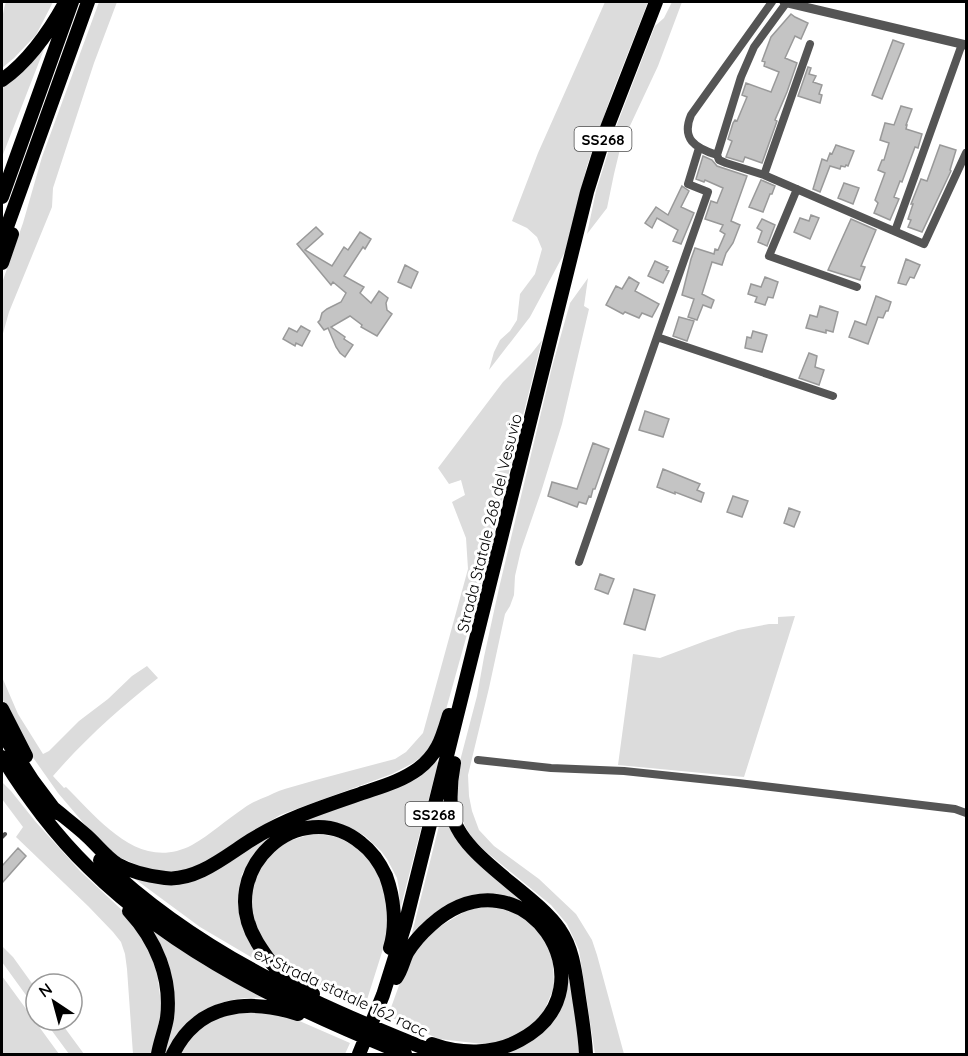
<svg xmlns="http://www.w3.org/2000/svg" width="968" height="1056" viewBox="0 0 968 1056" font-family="Quicksand,sans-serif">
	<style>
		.green { fill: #dcdcdc }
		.building { fill: #c4c4c4; stroke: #999; stroke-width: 1.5 }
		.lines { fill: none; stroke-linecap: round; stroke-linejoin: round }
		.service { stroke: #555; stroke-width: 4 }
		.minor { stroke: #555; stroke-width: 8 }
		.tertiary { stroke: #555; stroke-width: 9 }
		.trunk { stroke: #000; stroke-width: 14 }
		.labels { text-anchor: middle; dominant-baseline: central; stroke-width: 6; stroke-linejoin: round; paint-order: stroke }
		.shield { fill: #fff; stroke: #4c4c4c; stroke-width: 1.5 }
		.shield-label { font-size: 15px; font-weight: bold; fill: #000 }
		.street-label { font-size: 16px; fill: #000; stroke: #fff }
	</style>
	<rect width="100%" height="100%" fill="#fff"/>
	<path class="green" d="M6 2H53L36 35 14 58 2 68C1 50 0 17 6 2Z
		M99 2H117L94 63 53 188 52 207 9 312 2 337V283L23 223 42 157Z
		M605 2H648L611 96 587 166 566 250 530 317 489 370 494 352 500 340 510 331 517 320 520 294 535 274 542 249 537 237 527 228 512 221 538 153Z
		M672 2H682L658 66 621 145 614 174 607 208 587 234 596 191 616 127 655 26 664 18Z
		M48 39 2 157V82Z
		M588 278 584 306 589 309 562 424 541 492 521 550 515 576 514 595 510 606 505 614 489 688 468 775 469 796 472 811 479 830 494 846 539 879 576 914 592 940 597 955 624 1054H595L579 950 567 924 551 905 485 851 472 838 465 826 459 811 456 789 460 761 477 696 484 657 499 588 552 367 570 303Z
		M542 340 481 584 442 724 430 750 413 763 392 774 280 815 202 864 183 871H163L142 867 119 857 98 840 58 793 27 749 7 712 2 697V677L18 714 43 754 49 751 79 721 108 699 132 676 147 666 158 678C120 708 85 739 53 776L64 788 66 787C99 819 139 873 192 845 210 835 226 820 244 808 251 803 260 799 268 796 283 788 300 785 316 780 342 773 368 766 395 759L406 752 423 733 468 569 466 538 452 502 465 495 461 480 449 484 438 468 503 382 531 354Z
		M795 616 744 777 618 765 633 654 660 658 708 640 738 630 769 624H778V617Z
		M437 760 438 763 400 910 399 889 397 878 387 859 381 851 365 836 356 831 346 827 324 823 256 854 242 874 238 897 240 920 250 944 266 966 200 927 135 879 167 883 279 829 427 769Z
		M2 782 11 791 35 821 80 871 123 911 147 945 157 972 161 1004 160 1017 152 1054H133L127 969 125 954 121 942 113 932 88 906 16 837 23 827 2 799Z
		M445 802 453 826 459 837 474 857 492 873 525 898 551 920 558 931 569 956 583 1054H500C523 1049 542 1036 554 1016 563 1003 567 988 567 973 568 918 507 881 457 900 440 907 425 920 414 934L412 933Z
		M318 834 338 837 363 851 381 875 388 908 389 930 365 1006 299 978 283 966 262 942 249 905 255 876 272 851 289 841 308 835Z
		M485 906 507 908 518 912 540 931 553 957 554 987 543 1014 521 1034 493 1044H483L439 1039 388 1016 406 966 415 951 429 933 467 910Z
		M152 929 204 965 264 998C221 995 184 1013 168 1054H164L171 974 163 950Z
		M2 946 13 957 36 989V1009L2 962Z
		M2 976 59 1054H2Z
		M245 1010 288 1016 350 1043 345 1054H180L190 1037 213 1018Z
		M44 1020H59L84 1054H69Z"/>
	<path class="building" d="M791 14 795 17 808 23 801 39 795 36 785 58 797 63 787 92 775 120 777 121 762 163 745 157 743 162 726 157 732 141 728 139 733 123 735 120 737 121 747 97 742 95 746 83 771 92 779 72 764 66 765 62 762 61 771 37Z
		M893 40 904 44 882 99 872 95Z
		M808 67 811 68 809 74 816 76 813 82 822 85 819 94 822 95 820 103 798 96Z
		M901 106 912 109 906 125H907L906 129 922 134 918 148 915 147 902 182 900 181 894 197 899 199 890 220 874 213 878 203 875 200 885 173 878 170 882 160H884L889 143 880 140 885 123 894 125Z
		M836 145 854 151 848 166 846 165 845 167 841 166 840 169 830 166 820 192 813 189 822 159 827 161 830 153 832 154Z
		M940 145 956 150 950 170 951 171 922 232 908 227 911 220 908 219 913 204H911L921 179 927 181Z
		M703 156 712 160 717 166 747 176 731 221 740 225 733 243 726 253 722 265 712 262 702 294 714 300 711 308 703 305 697 320 688 317 694 299 682 295 691 259 695 248 714 254 715 249 718 250 725 234 720 231 723 225 705 219 711 201 717 203 723 188 705 180 704 182 696 179Z
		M761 180 775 186 772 194H770L763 212 749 207Z
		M844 183 859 188 853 204 838 198Z
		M682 186 689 191 681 207 694 213 681 244 673 241 678 230 657 218 652 228 645 223 656 207 668 215Z
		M811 215 819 218 810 239 794 232 800 218 809 221Z
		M762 219 775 225 767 246 758 242 762 231 757 228Z
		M851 219 876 230 861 266 865 267 860 280 828 270Z
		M316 227 323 234 305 250 332 266 344 247 348 250 360 232 371 239 365 249 363 247 344 276 364 287 360 293 371 303 379 291 388 298 386 303 387 310 392 314 377 336 361 327 362 325 350 316 331 327 345 337 344 339 353 345 345 357 340 353 336 347 328 328 324 330 318 322 320 320 322 313 327 309 341 302 346 293 333 282 331 285 297 244Z
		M906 259 920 265 914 278 910 277 906 285 898 283Z
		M655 261 668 267 666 270 669 271 663 283 648 276Z
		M405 265 418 272 411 288 398 282Z
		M629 277 639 283 635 291 659 304 652 317 642 313 639 318 625 312 623 314 606 305 616 286 622 289Z
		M765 277 778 282 773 298 768 297 765 305 755 302 757 297 748 294 751 284 761 287Z
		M876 296 891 302 888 311H886L883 318 878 317 868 344 849 337 855 321 866 325Z
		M820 306 838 312 833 332 826 330V333L806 328 810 315 817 317Z
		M679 317 694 321 687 341 673 336Z
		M301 326 310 331 302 346 296 343 295 346 283 339 289 328 297 332Z
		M753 331 767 335 762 352 745 348 747 337 751 338Z
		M809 353 817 356 815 367 824 370 819 385 799 378Z
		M645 411 669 419 663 437 639 430Z
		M593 443 609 449 595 489H593L591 497 589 496 586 504 579 502 577 507 548 496 552 482 577 489Z
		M663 469 700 484 697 490 704 493 701 502 675 492V494L657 487Z
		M733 496 748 501 742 517 727 512Z
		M789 508 800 512 794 527 784 523Z
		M600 574 614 579 608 594 595 589Z
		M634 589 655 595 645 630 624 624Z
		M18 848 26 856 2 883V866Z"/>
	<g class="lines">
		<path class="service" d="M2 837 5 834"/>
		<path class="minor" d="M787 2 754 47 741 77 717 155 719 160 726 163 764 175 924 244 966 153
			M699 148 688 184 708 192 657 337 833 396
			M717 155C695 148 681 139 691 115L772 2
			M764 175 810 44
			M797 189 769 256 857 287
			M895 231 962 44
			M579 562 657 337
			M478 760 551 768 624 771 738 783 955 809 966 813"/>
		<path class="tertiary" d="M784 2 966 45"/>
		<path class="trunk" d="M2 80C29 61 49 32 65 3
			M2 197 72 2
			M2 241 88 2
			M2 263 12 234
			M2 709 26 756
			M2 733 33 781 57 813
			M2 757C25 795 57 837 89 868 177 955 292 1008 405 1054
			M454 763C451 778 450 795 451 809 457 856 534 891 560 930 572 947 575 970 578 991 581 1012 585 1033 586 1054
			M52 807C64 817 76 826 87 836 97 845 106 857 117 864 131 872 149 876 165 878 196 882 227 855 251 840 285 819 322 807 360 794 380 787 400 782 418 769 438 754 442 738 449 715
			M100 860C198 954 315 1005 439 1054
			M129 911C156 940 172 978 167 1018 165 1030 160 1042 158 1054
			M396 978C402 970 403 961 407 953 413 943 422 933 431 925 523 843 618 988 520 1040 493 1055 460 1054 432 1044
			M313 994C304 987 292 981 282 974 272 966 264 953 257 942 213 870 300 793 361 843 373 852 380 863 386 876 394 898 397 925 390 948
			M173 1054C198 1003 248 998 298 1014
			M359 1054 383 995 405 925 587 192 607 128 656 2"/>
	</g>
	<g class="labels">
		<g class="shield">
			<rect x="574.5" y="127" width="57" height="24" rx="4.5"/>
			<rect x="405.5" y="802" width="57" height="24" rx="4.5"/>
		</g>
		<g class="shield-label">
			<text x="603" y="139">SS268</text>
			<text x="434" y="814">SS268</text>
		</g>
		<g class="street-label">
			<text transform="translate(489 523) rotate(-76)">Strada Statale 268 del Vesuvio</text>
			<text transform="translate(341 992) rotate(25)">ex Strada statale 162 racc</text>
		</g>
	</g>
	<rect width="968" height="1056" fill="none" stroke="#000000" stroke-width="6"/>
	<g transform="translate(54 1002) rotate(324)"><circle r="28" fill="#ffffff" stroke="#999999" stroke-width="1.5"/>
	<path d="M0-4.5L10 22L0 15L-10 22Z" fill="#000000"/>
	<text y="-9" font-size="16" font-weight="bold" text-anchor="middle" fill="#000000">N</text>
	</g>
</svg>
